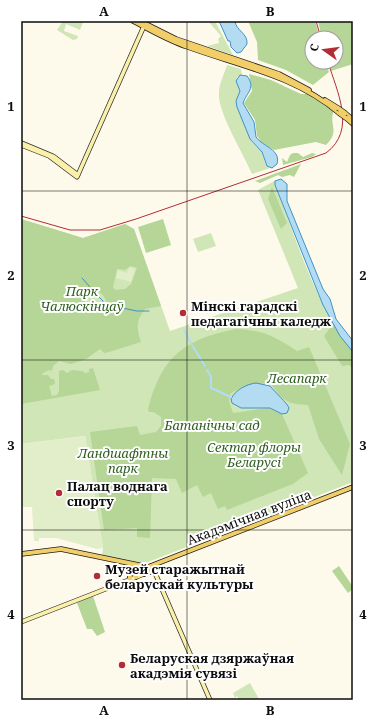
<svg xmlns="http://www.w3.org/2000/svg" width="374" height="721" viewBox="0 0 374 721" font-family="'Noto Serif',serif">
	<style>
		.green { fill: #d0e6b7 }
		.forest { fill: #b5d697; fill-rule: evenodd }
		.pitch { fill: #e1eec9 }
		.water { fill: #b3dcf3; stroke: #3e92c6 }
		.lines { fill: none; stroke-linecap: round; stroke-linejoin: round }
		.stream { stroke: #3e92c6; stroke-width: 1 }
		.canal { stroke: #b3dcf3; stroke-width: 2 }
		.secondary-casing { stroke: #2e2e2e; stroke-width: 5 }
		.primary-casing { stroke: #1d1d1d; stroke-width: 5.5 }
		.secondary { stroke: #fbf0aa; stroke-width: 3.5 }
		.primary { stroke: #f1ce68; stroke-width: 4 }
		.rail { stroke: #b42c34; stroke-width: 1 }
		.primary-bridge-casing { stroke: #1d1d1d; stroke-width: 5.5; stroke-linecap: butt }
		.primary-bridge { stroke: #f1ce68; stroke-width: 4 }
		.grid { fill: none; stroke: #0c0c0c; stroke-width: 1; stroke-opacity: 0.55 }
		.poi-dot { fill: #b42c34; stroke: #fff; stroke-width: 1.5 }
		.labels { text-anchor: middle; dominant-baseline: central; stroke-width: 4; stroke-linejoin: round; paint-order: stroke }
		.park-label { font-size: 13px; font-style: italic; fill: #2e5f20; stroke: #fff }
		.poi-label { font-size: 13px; font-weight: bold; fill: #0c0c0c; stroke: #fff; text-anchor: start }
		.street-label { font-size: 13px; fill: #0c0c0c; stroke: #fff }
		.neatline { fill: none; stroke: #0c0c0c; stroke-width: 1.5 }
		.grid-label { font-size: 13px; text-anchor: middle; font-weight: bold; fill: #0c0c0c }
	</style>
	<rect width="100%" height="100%" fill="#fefaeb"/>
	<path class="green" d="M63 21 83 22 80 30 66 24 64 31 78 36 77 39 73 40 57 30Z
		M208 21H215L216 23 233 55 207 46 219 43 218 39 221 36Z
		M227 65 241 69 242 75 237 77 240 91 237 98 251 141 261 151 266 165 270 168 252 174C244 155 219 114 219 96 218 85 224 75 227 65Z
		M276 180 275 185C297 241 316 306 353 352V482L143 564 102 555 103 548 85 436 21 444V219L83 238 125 224 134 229 170 331 298 288 258 190Z
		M211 233 216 246 198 252 193 239Z
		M250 683 259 699 239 700 237 696 235 698 233 693Z"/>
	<path class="forest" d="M248 21H315L320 38H312V62H326L329 72 313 85 286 70 258 60 257 42Z
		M318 21H353V64L331 71 329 62H336V38H322Z
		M249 74 271 80 301 94H309L334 110C328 126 341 130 326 145L316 142 274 150 261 142 257 136 255 120 244 103 252 91Z
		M293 153H298L303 157 312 153 316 154 312 157 283 165 282 158 287 162 290 155Z
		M301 164 294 177 290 175 282 177 278 175 260 183 255 181Z
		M272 187 287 223 281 229 268 199Z
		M21 219 83 238 125 224 134 229 161 306 145 309C136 321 136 327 141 342L109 352 104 353 100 349 86 359 71 364 59 361 53 366 52 371 49 370 43 373 42 375H48L51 379H54L55 384 49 386 52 396 57 395 59 391V371L63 370 67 373 72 370 82 371 85 373 89 372V369L93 368 100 390 21 404ZM131 266 137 268 131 284 125 289 115 290 113 287 117 269 125 270ZM94 290C102 292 108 299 107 308L102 313C93 314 86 305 83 298L89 291Z
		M163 219 171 245 146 253 138 227Z
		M333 324 353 352V369L349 365 342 366 324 336Z
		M236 329C263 330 274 336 297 351L309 347 350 444 342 475 319 439 308 405C287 404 283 401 271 384 252 383 246 384 230 394L229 401 233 413 268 408 282 414 308 473 293 484 227 510 225 506 218 509 211 493 203 497 197 485 182 493 176 479 152 478 150 538 137 537V528L104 530 90 432 137 426 140 435 156 432 161 426V417L154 412H149L148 409C161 357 184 339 236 329Z
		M339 566 353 587V589L348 593 332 571Z
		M93 596 105 632 97 636 92 629H87L77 603Z"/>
	<path class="pitch" d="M129 267 135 269 131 282 116 278 118 270 127 273Z
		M85 436 103 548 97 549 56 538H39V541H34L32 507H21V444Z"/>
	<path class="water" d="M219 21H235C236 31 248 33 247 44L241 52 237 53 231 47 230 41H228Z
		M240 75 247 76C256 88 247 92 243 103L254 122 256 137C263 147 281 149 277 164L272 168 267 166 262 152 250 139 237 107 236 101 240 91 236 81Z
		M281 179 287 184V201L323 289 330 299 336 319 353 341V352L340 336 323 305 275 185V181Z
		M256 383 270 386C274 391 288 404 289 408L287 413 282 414 270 408H241L232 403 231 399C235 390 247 384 256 383Z"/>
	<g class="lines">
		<path class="stream" d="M82 278 98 296
			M99 297 103 301
			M103 302 106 305
			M107 306H110
			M112 306 137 311H149"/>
		<path class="canal" d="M184 330 191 343
			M192 345 205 366
			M207 370 211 377V388L231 397"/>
		<defs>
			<path id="secondary" d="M22 143 53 156 78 175
				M21 145 49 156 77 177 144 26
				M152 566 210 700
				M21 622 144 574 154 571"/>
			<path id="primary" d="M133 21C151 30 169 41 188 47 240 66 296 76 339 113
				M140 21 176 39 279 74 309 90
				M325 100 338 108
				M345 113 353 120
				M346 118 353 124
				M21 554 61 549 148 567 353 487
				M129 564 130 579
				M136 566 138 571 136 577
				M144 574 152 566"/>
		</defs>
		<use href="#secondary" class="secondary-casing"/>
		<use href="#primary" class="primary-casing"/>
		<use href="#secondary" class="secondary"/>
		<use href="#primary" class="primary"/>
		<path class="rail" d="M316 21 321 38
			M21 216 70 230H100L136 219 326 153C357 130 337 92 328 62"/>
		<defs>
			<path id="primary-bridge" d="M338 108 345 113
				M339 113 346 118"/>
		</defs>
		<use href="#primary-bridge" class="primary-bridge-casing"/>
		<use href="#primary-bridge" class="primary-bridge"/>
	</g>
	<path class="grid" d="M187 21V700M21 191H353M21 360H353M21 530H353"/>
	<g class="poi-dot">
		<circle cx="183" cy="313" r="4"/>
		<circle cx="59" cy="493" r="4"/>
		<circle cx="97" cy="576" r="4"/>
		<circle cx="122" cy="665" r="4"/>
	</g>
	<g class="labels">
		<g class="park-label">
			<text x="82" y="291">Парк<tspan x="82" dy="15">Чалюскінцаў</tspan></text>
			<text x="297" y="378">Лесапарк</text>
			<text x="212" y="425">Батанічны сад</text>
			<text x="254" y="447">Сектар флоры<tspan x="254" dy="15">Беларусі</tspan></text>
			<text x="123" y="453">Ландшафтны<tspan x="123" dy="15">парк</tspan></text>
		</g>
		<g class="poi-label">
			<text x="191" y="306">Мінскі гарадскі<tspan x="191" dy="15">педагагічны каледж</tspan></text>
			<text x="67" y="486">Палац воднага<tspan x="67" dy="15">спорту</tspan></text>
			<text x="105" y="569">Музей старажытнай<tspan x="105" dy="15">беларускай культуры</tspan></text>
			<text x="130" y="658">Беларуская дзяржаўная<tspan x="130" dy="15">акадэмія сувязі</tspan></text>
		</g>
		<g class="street-label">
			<text transform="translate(249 517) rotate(-21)">Акадэмічная вуліца</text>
		</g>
	</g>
	<rect width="374" height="721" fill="none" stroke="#ffffff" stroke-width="44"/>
	<g transform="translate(324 50) rotate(284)"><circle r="19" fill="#ffffff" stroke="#9e9e9e"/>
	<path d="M0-3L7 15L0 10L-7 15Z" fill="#b42c34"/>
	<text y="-6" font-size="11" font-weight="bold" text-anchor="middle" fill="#0c0c0c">С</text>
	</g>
	<rect x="22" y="22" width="330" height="677" class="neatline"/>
	<g class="grid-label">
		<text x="104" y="16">A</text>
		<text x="270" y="16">B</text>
		<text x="11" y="111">1</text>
		<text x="363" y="111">1</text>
		<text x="11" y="280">2</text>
		<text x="363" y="280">2</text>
		<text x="11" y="450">3</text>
		<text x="363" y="450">3</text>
		<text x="11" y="619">4</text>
		<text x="363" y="619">4</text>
		<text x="104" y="715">A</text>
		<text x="270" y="715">B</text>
	</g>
</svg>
